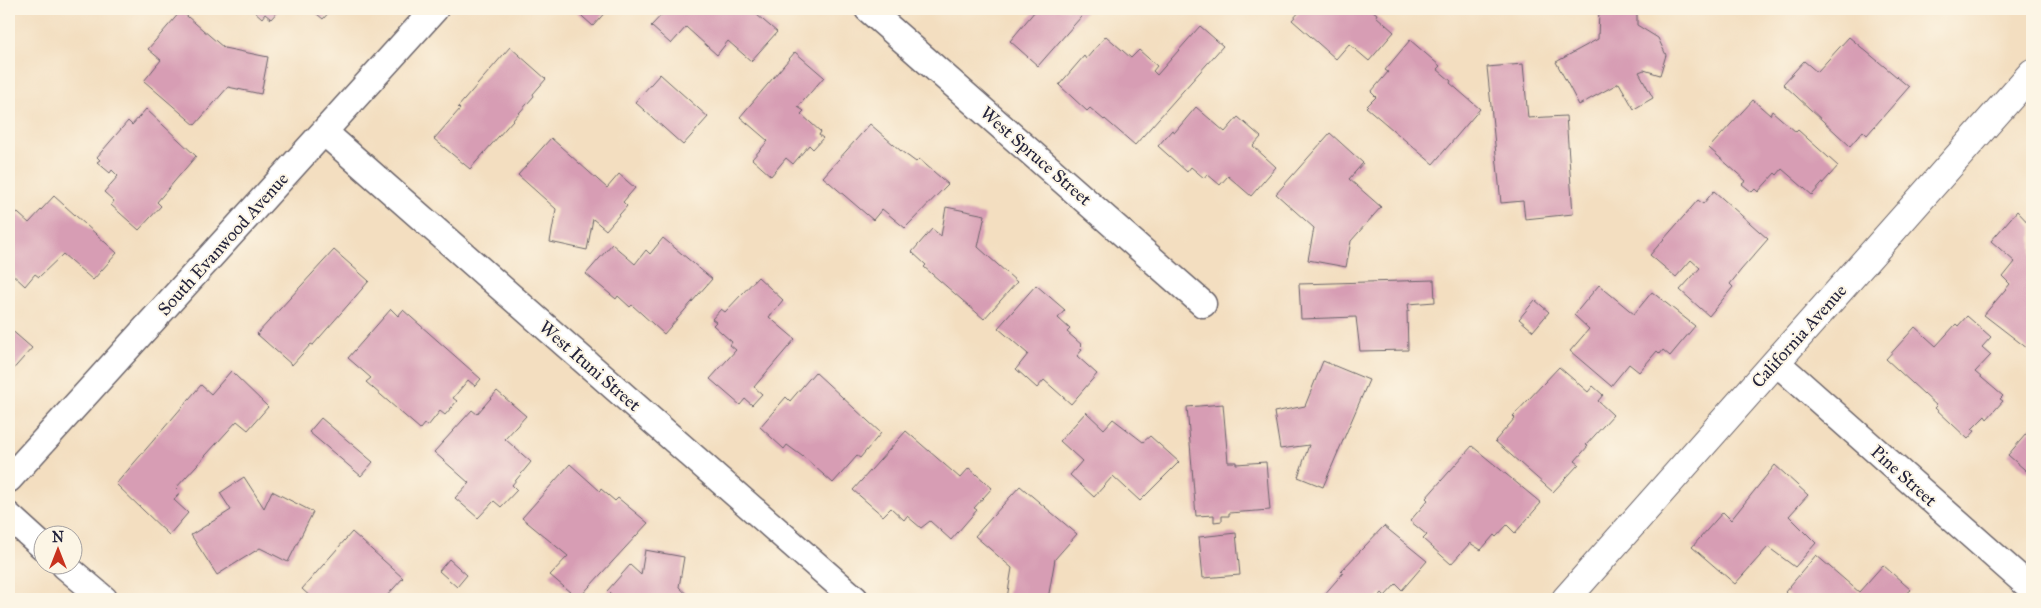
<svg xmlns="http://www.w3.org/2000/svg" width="2041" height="608" viewBox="0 0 2041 608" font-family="'IM FELL Great Primer',serif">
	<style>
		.building { fill: #d79db4 }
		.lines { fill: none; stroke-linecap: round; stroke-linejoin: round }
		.street-casing { stroke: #6b646a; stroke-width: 29 }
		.secondary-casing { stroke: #6b646a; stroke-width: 30 }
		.street { stroke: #fff; stroke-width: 26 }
		.secondary { stroke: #fff; stroke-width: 28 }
		.labels { text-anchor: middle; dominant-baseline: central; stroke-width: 4; stroke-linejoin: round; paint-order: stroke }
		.street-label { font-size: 18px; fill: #22223b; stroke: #fcf5e5 }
	</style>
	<rect width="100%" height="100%" fill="#fcf5e5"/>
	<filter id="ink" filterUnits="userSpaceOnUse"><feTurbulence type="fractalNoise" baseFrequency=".02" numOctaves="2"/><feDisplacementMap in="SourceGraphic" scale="10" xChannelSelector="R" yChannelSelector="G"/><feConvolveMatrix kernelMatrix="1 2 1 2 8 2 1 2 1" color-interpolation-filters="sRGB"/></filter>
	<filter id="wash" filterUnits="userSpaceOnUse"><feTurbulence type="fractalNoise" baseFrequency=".0096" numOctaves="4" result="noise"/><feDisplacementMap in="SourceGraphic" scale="20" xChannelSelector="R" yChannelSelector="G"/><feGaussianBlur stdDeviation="1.12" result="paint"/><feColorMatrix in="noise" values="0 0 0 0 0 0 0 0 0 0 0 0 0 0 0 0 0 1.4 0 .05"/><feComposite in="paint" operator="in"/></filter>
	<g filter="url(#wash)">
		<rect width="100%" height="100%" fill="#f3dec0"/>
		<g id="blocks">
			<path class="building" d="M252 9H280L271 19 265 14 262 18Z
				M311 9H332L323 19Z
				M574 9H608L593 26Z
				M667 9H750L777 32 751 61 728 41 717 55 686 27 671 44 651 26Z
				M1033 9H1088L1038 66 1010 41 1035 11Z
				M1302 9H1375L1373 11 1377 14 1376 16 1394 32 1369 61 1349 44 1336 59 1292 20Z
				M1599 9H1637V25L1658 38 1666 55 1660 75 1644 70 1639 72 1653 98 1634 109 1619 83 1579 105 1556 62 1598 39Z
				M181 11 224 48 268 57 261 94 228 87 195 125 144 81 161 60 148 49Z
				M1200 26 1223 46 1135 145 1105 119 1104 120 1090 108 1087 111 1059 85 1084 56 1086 59 1106 36 1131 58 1139 50 1157 66 1153 71 1157 75Z
				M1849 37 1909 87 1867 135 1863 131 1850 146 1783 84 1804 61 1817 72Z
				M1410 40 1440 66 1437 69 1451 81 1450 83 1480 109 1433 164 1366 107 1376 97 1371 92 1388 72 1385 70Z
				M510 47 546 79 533 94 534 96 470 169 434 139 460 109 458 107Z
				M795 52 824 77 798 107 804 111 801 114 821 132 819 135 823 138 813 149 809 145 793 164 786 158 771 176 752 159 768 141 740 117Z
				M1523 64 1528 118 1566 116 1573 214 1525 219 1523 201 1501 203 1487 67Z
				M660 74 708 117 683 145 635 102Z
				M1753 100 1770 115 1772 111 1796 132 1798 130 1838 166 1812 195 1782 169 1777 175 1775 173 1758 192 1755 189 1752 192 1742 184 1746 181 1709 148Z
				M1196 107 1225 132 1238 117 1261 137 1253 146 1276 167 1251 196 1228 176 1220 185 1207 174 1204 178 1191 167 1187 172 1158 146 1172 130 1175 132Z
				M146 109 196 156 157 202 161 206 139 230 111 205 114 201 104 192 118 176 112 170 110 173 97 162 100 160 97 157 128 121 132 125Z
				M870 124 901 151 916 162 919 159 948 184 905 228 882 209 873 220 823 177Z
				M1330 133 1363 163 1349 179 1381 207 1351 241 1346 267 1308 260 1314 228 1276 194Z
				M551 138 607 188 619 174 635 188 623 202 627 206 606 230 593 219 587 250 550 242 556 209 518 175Z
				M1714 191 1768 239 1741 270 1730 284 1733 287 1709 316 1680 290 1700 268 1691 260 1676 277 1650 255 1698 200 1703 204Z
				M54 196 117 253 93 280 63 254 39 277 35 274 25 286 9 271V258L12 254 10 252 9 253V205L29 223Z
				M946 207 985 215 978 247 1017 282 984 319 924 267 926 265 912 252 932 229 941 236Z
				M2017 211 2032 227V352L1984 315 2010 284 2003 277 2015 262 1991 241Z
				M663 238 712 279 664 334 632 305 630 307 618 296 616 299 586 274 612 244 635 264 646 250 650 254Z
				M334 250 369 281 313 345 311 344 292 365 257 334Z
				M758 277 783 300 769 317 795 339 754 387 762 394 752 405 745 399 740 405 710 379 736 350 730 345 732 342 713 325 716 322 712 319 721 309 725 312Z
				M1434 280 1435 302 1408 304 1409 311H1407L1408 350 1360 351 1356 317 1301 319 1299 284Z
				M1036 285 1065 310 1058 318 1070 329 1067 332 1082 345 1079 348 1082 350 1077 356 1097 374 1071 404 1044 380 1037 388 1016 369 1028 354 998 328Z
				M1599 285 1634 314 1652 292 1695 326 1670 356 1663 350 1660 354 1657 351 1639 372 1629 364 1611 386 1570 351 1589 329 1574 315Z
				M1535 300 1549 312 1533 331 1519 319Z
				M391 309 398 316 403 310 481 379 475 386 468 380 453 398 457 401 445 415 440 411 428 426 424 424 420 429 366 382 371 378 348 358Z
				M1967 316 1991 337 1982 347 1991 355 1975 372 2003 396 2000 399 2003 401 1987 419 1985 416 1972 429 1975 431 1968 439 1935 408 1937 406 1886 359 1915 327 1936 346 1956 324 1958 326Z
				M9 328 32 348 9 374Z
				M1323 361 1369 380 1323 487 1298 477 1309 445 1280 449 1274 412 1305 406Z
				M1559 367 1588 392 1593 386 1603 395 1598 401 1613 415 1586 445 1588 446 1575 461 1579 464 1553 492 1495 441 1515 418 1513 416Z
				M231 371 268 407 248 430 237 421 176 488 180 492 174 500 188 513 169 535 116 484 201 385 211 394Z
				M815 372 881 433 860 458 857 456 833 483 806 459 787 445 784 449 760 427 786 397 790 401Z
				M497 391 526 416 505 439 531 462 512 485 517 490 501 507 494 501 478 518 455 498 469 483 434 452 472 410 477 414Z
				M1223 404 1228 462H1236V464L1266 462 1270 510 1229 513V516H1222V521L1214 522V515L1196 516 1187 407Z
				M1086 412 1104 429 1113 419 1143 442 1150 436 1179 462 1140 501 1113 476 1094 497 1070 475 1082 461 1060 441Z
				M321 418 373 462 361 476 309 432Z
				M2032 427V476L2008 455Z
				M906 431 960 478 969 468 992 488 974 508 977 510 951 540 930 521 921 528 907 516 904 520 891 508 883 516 853 490Z
				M1472 446 1541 503 1515 533 1507 525 1496 537 1494 535 1481 550 1470 543 1451 564 1423 539 1427 535 1410 521 1428 500 1426 498Z
				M570 464 600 491 601 489 615 501 618 498 648 523 578 599 550 575 568 556 522 518Z
				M1775 465 1808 495 1789 516 1816 543 1795 567 1768 547 1735 584 1692 547 1723 512 1731 520Z
				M244 477 264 508 272 491 313 512 288 562 260 548 217 575 191 535 231 510 220 493Z
				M1020 486 1077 534 1055 559 1048 599 1007 598 1012 568 975 536Z
				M1384 526 1427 561 1402 590 1396 584 1385 596 1382 593 1377 599H1326L1323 596 1343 573 1341 571Z
				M352 532 403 578 384 599H313L302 589Z
				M1236 533 1240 575 1203 578 1199 537Z
				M645 550 684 557 679 587 692 599H607L611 595 607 591 630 565 641 575Z
				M1816 555 1859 592 1883 565 1911 590 1900 599H1793L1785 592Z
				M449 559 467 575 457 587 439 571Z"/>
		</g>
	</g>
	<g filter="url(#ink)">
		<use href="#blocks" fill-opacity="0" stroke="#6b646a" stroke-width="1"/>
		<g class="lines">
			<defs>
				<path id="street" d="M868 9 1203 304
					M324 132 855 599
					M1776 362 2032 589
					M9 479 435 9
					M9 516 42 546
					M65 566 104 599"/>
				<path id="secondary" d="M1566 599 2032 73"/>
			</defs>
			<use href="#street" class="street-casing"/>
			<use href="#secondary" class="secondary-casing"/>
			<use href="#street" class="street"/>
			<use href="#secondary" class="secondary"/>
		</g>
	</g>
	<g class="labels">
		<g class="street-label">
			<text transform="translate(1036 156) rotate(41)">West Spruce Street</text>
			<text transform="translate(223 244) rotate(-48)">South Evanwood Avenue</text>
			<text transform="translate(1799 336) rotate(-48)">California Avenue</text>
			<text transform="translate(590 366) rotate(41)">West Ituni Street</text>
			<text transform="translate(1904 476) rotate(42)">Pine Street</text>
		</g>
	</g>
	<rect width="2041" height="608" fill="none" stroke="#fcf5e5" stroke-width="30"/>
	<g transform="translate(58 550)"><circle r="24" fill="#fcf5e5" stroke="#a5a1a1"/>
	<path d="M0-4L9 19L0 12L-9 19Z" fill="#c8321e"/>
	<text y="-8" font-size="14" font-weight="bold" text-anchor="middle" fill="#22223b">N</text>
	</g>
</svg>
